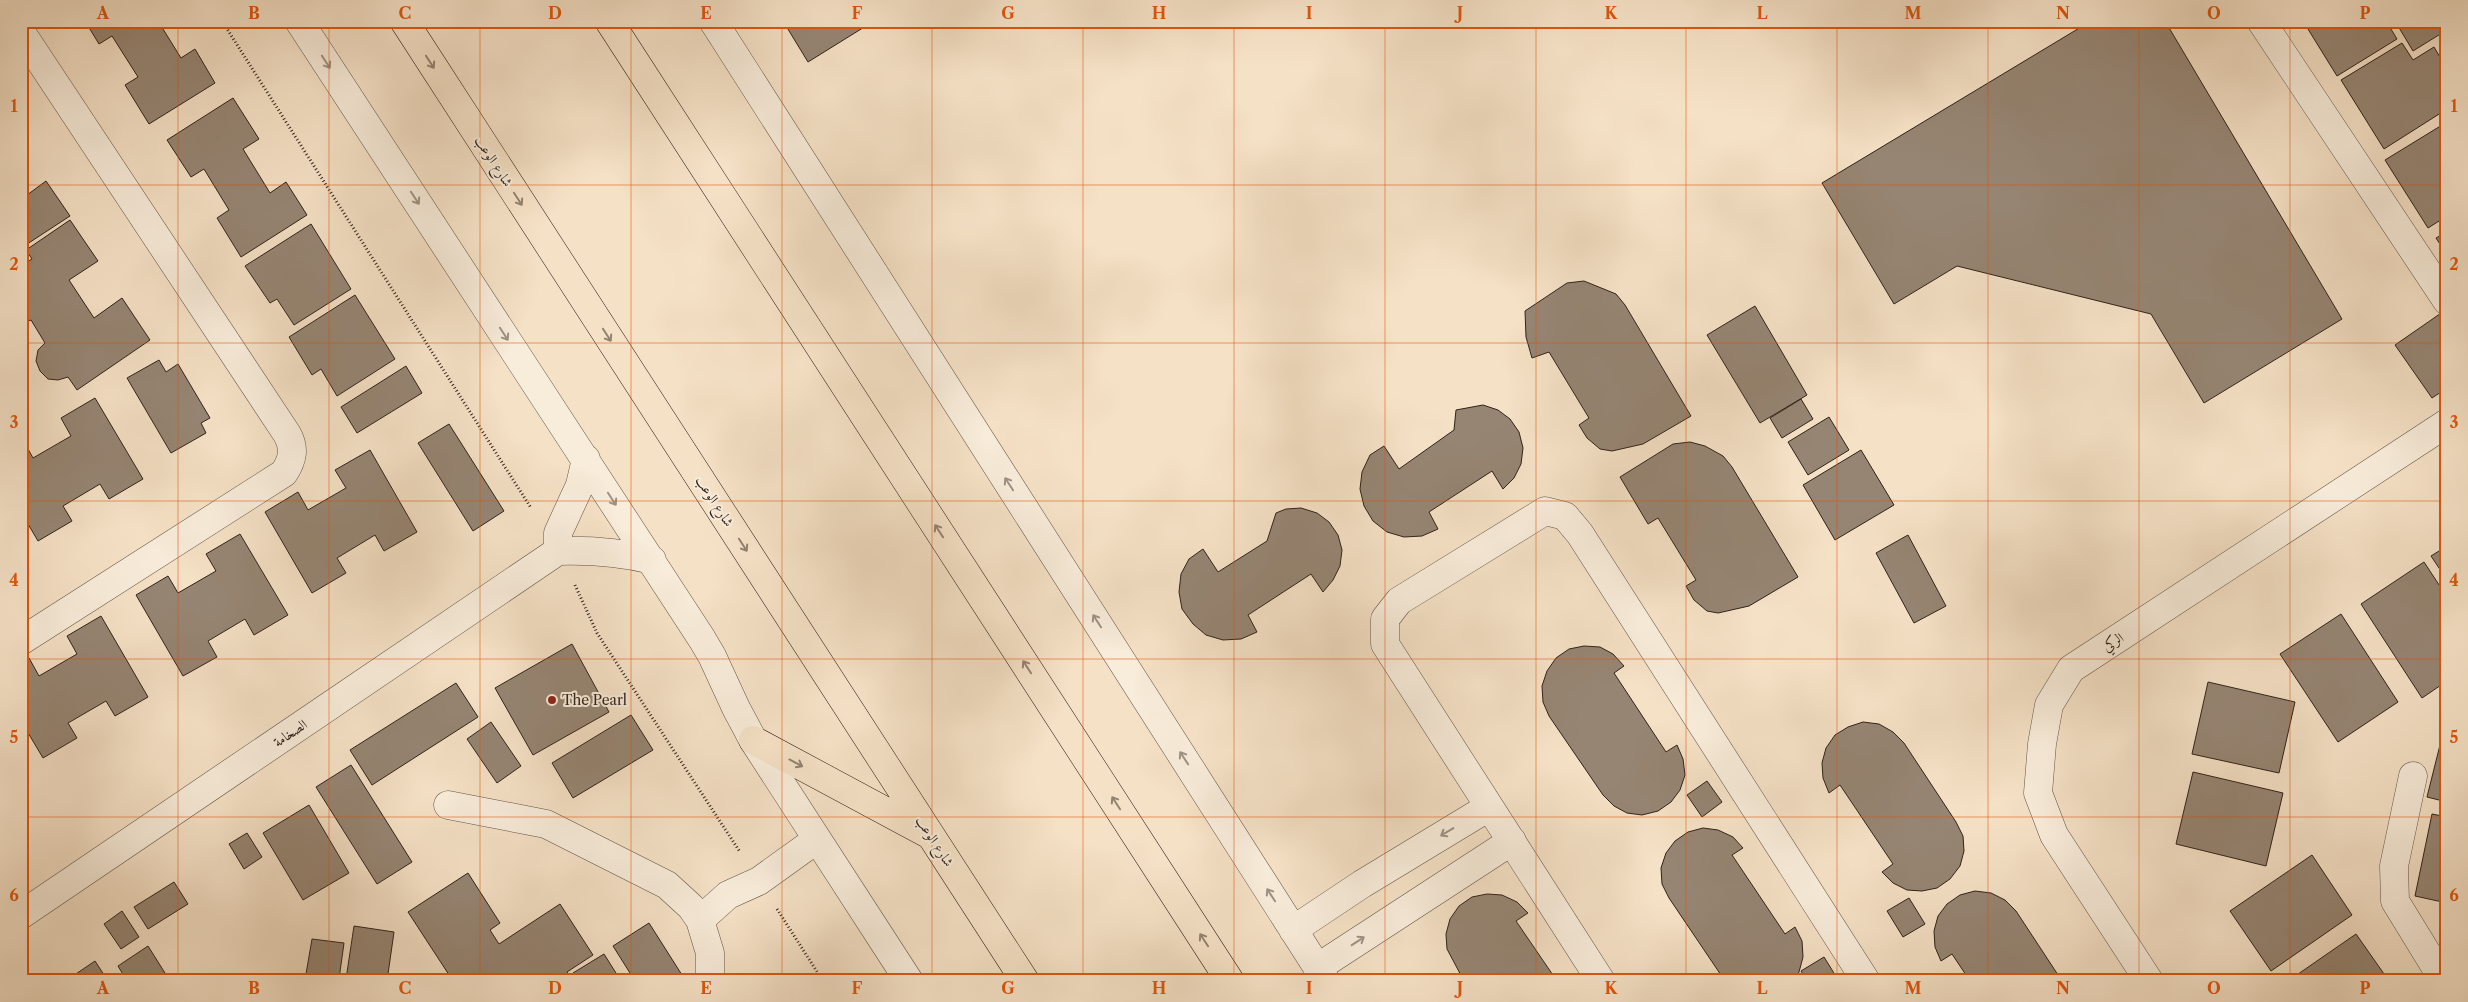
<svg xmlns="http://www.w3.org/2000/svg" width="2468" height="1002" viewBox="0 0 2468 1002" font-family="'Libre Caslon Text',Amiri,serif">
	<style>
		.building { fill: #968573; stroke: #30221a }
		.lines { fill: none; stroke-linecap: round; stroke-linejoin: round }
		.minor-casing { stroke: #615245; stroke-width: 29 }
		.primary-casing { stroke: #30221a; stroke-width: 29 }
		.path { stroke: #30221a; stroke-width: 3; stroke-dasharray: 1 2.5; stroke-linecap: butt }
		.minor { stroke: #f8ecda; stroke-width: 28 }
		.primary { stroke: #f5e1c6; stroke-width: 28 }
		.oneway { stroke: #9e9184 }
		.oneway2 { stroke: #928270 }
		.grid { fill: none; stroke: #df560d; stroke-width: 1; stroke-opacity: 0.55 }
		.poi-dot { fill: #8f2418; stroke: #f8ecda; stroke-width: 2 }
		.labels { text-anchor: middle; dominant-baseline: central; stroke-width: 4; stroke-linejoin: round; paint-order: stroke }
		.street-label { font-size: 14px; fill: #30221a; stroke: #f8ecda }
		.poi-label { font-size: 14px; fill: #30221a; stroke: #f8ecda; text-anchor: start }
		.neatline { fill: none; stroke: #df560d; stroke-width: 2 }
		.grid-label { font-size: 16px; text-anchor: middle; font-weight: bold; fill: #df560d }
	</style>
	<rect width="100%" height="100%" fill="#f5e1c6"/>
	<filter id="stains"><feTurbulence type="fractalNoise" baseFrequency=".004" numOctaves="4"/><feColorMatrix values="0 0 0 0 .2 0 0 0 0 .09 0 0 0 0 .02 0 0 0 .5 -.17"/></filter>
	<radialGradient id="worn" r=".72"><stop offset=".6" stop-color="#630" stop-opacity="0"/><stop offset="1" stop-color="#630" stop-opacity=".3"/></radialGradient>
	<path class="building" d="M85 21H158L181 58 195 49 215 83 149 124 125 85 138 77 112 36 99 44Z
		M783 21H874L808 62Z
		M2091 21H2165L2342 319 2204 403 2151 314 1957 266 1894 304 1822 183Z
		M2303 21H2386L2397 39 2337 76Z
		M2395 21H2435L2442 33 2413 51Z
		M2402 43 2413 60 2434 47 2447 69V109L2384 149 2341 80Z
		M233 98 259 139 243 149 270 193 286 182 307 215 241 257 217 218 229 210 204 169 191 177 167 140Z
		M2447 122V216L2428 228 2385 160Z
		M46 181 70 216 21 248V195L23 198Z
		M70 220 98 261 69 280 94 318 122 298 150 340 77 390 68 377 58 380 48 379 40 371 36 361 38 350 45 343 31 320 21 324V266L32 259 26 250Z
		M311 224 351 289 294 325 277 299 270 303 245 266Z
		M2447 232V255L2436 238Z
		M1584 281 1616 294 1625 305 1691 416 1643 444 1612 451 1600 449 1587 438 1579 425 1589 418 1549 352 1532 358 1526 337 1525 311 1567 283Z
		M355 295 395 359 337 396 321 369 312 375 289 337Z
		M1755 306 1807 395 1760 423 1707 335Z
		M2447 309V388L2432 398 2395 345Z
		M159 360 166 372 178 364 210 418 201 423 206 433 171 453 127 378Z
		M406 366 422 393 357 433 341 407Z
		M95 398 143 479 109 499 100 484 63 506 72 521 38 541 21 512V441L23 440 33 458 71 436 61 418Z
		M1801 399 1813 419 1782 438 1770 418Z
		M1483 405 1498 410 1510 419 1519 432 1523 448 1521 464 1514 478 1503 489 1492 471 1429 512 1438 529 1422 536 1404 537 1387 532 1373 521 1364 506 1360 489 1362 472 1370 455 1384 446 1399 469 1454 430 1456 410Z
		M1829 417 1849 450 1808 475 1788 442Z
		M449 424 504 511 473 531 418 443Z
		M1690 442 1705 446 1723 456 1732 467 1798 577 1749 606 1718 613 1707 611 1694 600 1686 586 1696 580 1658 518 1648 524 1620 477 1673 444Z
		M370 450 417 532 384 551 375 535 337 558 346 573 312 593 265 512 298 492 308 510 346 488 335 470Z
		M1861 450 1894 505 1835 540 1803 485Z
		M1301 508 1317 513 1329 522 1338 535 1342 550 1340 566 1333 580 1323 592 1311 574 1248 615 1257 632 1241 639 1223 640 1206 635 1193 624 1182 609 1179 592 1181 574 1189 559 1203 549 1218 572 1267 541 1276 513 1286 509Z
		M240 534 288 615 254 635 245 619 208 641 217 657 183 676 136 595 168 576 178 593 216 571 206 554Z
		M1908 535 1946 606 1914 623 1876 553Z
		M2447 546V580L2431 556Z
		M2424 562 2447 597V681L2422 698 2361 604Z
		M2341 614 2398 702 2338 742 2280 654Z
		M101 616 148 697 115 716 106 701 68 723 77 738 43 758 21 721V662L29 658 39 676 77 654 67 636Z
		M572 644 609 712 533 755 495 688Z
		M1584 646 1600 647 1613 654 1624 666 1614 673 1666 752 1677 745 1683 759 1685 775 1680 790 1671 802 1658 811 1642 815 1627 813 1614 806 1603 795 1549 716 1543 702 1542 686 1547 671 1556 658 1569 649Z
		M2208 682 2295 702 2279 773 2192 754Z
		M456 683 478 717 372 785 350 750Z
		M631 715 653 750 573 798 552 763Z
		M491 722 521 766 497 783 467 739Z
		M1863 722 1879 724 1893 732 1904 743 1956 822 1963 836 1964 851 1960 866 1950 879 1937 888 1922 891 1907 890 1893 883 1882 872 1893 864 1840 785 1829 793 1823 778 1822 763 1826 748 1835 735 1848 727Z
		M2445 725 2447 726V802L2427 797Z
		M351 765 412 862 377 884 316 787Z
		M2193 772 2283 793 2266 866 2176 844Z
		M1707 781 1722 802 1702 817 1687 795Z
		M309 805 349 873 303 900 263 833Z
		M2432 814 2447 817V903L2415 896Z
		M1703 828 1718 830 1733 837 1743 848 1732 855 1785 934 1795 927 1802 941 1803 957 1799 972 1792 981H1725L1669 898 1662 884 1661 868 1666 853 1675 841 1688 832Z
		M247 833 262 857 244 869 229 844Z
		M2312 855 2352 915 2271 971 2230 911Z
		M468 873 500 923 490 930 499 944 560 904 593 955 567 972 573 981H453L408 912Z
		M174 882 188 904 148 929 134 907Z
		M1975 891 1991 893 2005 900 2016 911 2062 981H1970L1952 954 1941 961 1935 947 1934 931 1938 916 1947 904 1960 895Z
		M1487 894 1502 895 1517 902 1528 913 1516 921 1557 981H1464L1447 949 1446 934 1450 919 1459 906 1472 897Z
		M1909 898 1925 924 1903 937 1887 911Z
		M122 911 139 937 121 949 104 924Z
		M649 923 682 975 674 981H635L613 946Z
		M354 926 394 932 387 981 346 979Z
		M2356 934 2389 981H2288Z
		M312 939 344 943 339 979 306 974Z
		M148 946 170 981H127L118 966Z
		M604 954 621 981H578L573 973Z
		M1824 957 1837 978 1833 981H1807L1801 971Z
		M95 961 108 981H68L67 980Z"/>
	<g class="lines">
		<defs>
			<path id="minor" d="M299 21 702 639 712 656 736 708 753 740 909 981
				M713 21 1326 981
				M2261 21 2447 301
				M21 32 287 434C295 448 293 459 284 473L21 641
				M558 551V533L580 485 586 459
				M2413 776 2394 866 2395 901 2444 981
				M448 805 546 824 667 885 691 907 700 920 710 953V981
				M21 915 558 551C591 550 620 552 652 560
				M700 920 728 895 759 881 816 840
				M1293 930 1362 884 1489 807
				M1317 968 1512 841
				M1601 981 1385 644V619L1399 601 1545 511 1565 516 1580 534 1866 981
				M2149 981 2054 835 2038 793 2042 744 2049 705 2071 669 2447 423"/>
			<path id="primary" d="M404 21 1025 981
				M609 21 1230 981
				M753 740 928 834"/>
		</defs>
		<use href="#minor" class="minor-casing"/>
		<use href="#primary" class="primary-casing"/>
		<path class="path" d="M222 21 531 508
			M575 585 597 633 740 852
			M777 909 823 981"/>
		<use href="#minor" class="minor"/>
		<use href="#primary" class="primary"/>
	</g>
	<defs><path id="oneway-shaft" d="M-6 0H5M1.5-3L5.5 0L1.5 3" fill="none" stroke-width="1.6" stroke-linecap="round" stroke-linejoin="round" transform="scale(1.25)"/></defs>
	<g class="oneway">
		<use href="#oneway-shaft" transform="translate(326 62) rotate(57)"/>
		<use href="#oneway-shaft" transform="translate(415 198) rotate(57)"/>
		<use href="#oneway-shaft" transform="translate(504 334) rotate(57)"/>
		<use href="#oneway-shaft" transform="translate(1009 484) rotate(-123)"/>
		<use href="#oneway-shaft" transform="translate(612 499) rotate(57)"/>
		<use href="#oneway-shaft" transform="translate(1097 621) rotate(-123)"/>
		<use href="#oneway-shaft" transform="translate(1184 758) rotate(-123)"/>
		<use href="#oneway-shaft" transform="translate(1447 832) rotate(149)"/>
		<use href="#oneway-shaft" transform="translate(1271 895) rotate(-123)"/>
		<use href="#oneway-shaft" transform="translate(1358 941) rotate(-33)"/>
	</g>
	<g class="oneway2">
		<use href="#oneway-shaft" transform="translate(430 62) rotate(57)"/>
		<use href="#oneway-shaft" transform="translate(518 199) rotate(57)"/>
		<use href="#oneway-shaft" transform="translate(607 335) rotate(57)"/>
		<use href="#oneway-shaft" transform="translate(939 531) rotate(-123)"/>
		<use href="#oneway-shaft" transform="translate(743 545) rotate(57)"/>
		<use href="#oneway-shaft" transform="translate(1027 667) rotate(-123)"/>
		<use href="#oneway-shaft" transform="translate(796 763) rotate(28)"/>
		<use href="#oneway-shaft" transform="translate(1116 803) rotate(-123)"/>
		<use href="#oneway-shaft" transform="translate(1204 940) rotate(-123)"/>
	</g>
	<path class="grid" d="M178 21V981M329 21V981M480 21V981M631 21V981M782 21V981M932 21V981M1083 21V981M1234 21V981M1385 21V981M1536 21V981M1686 21V981M1837 21V981M1988 21V981M2139 21V981M2290 21V981M21 185H2447M21 343H2447M21 501H2447M21 659H2447M21 817H2447"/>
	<circle class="poi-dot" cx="552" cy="700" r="5"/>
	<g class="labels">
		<g class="street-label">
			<text transform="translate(494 161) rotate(57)">شارع الوعب</text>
			<text transform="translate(715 501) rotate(57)">شارع الوعب</text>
			<text transform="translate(2113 642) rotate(-33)">الركي</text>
			<text transform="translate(290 733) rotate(-34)">الصخامة</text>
			<text transform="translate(935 841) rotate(57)">شارع الوعب</text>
		</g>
		<g class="poi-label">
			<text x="562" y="700">The Pearl</text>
		</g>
	</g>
	<rect width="2468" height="1002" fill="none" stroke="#f5e1c6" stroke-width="55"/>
	<rect x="28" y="28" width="2412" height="946" class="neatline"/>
	<g class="grid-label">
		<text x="103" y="19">A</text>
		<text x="254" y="19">B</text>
		<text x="405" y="19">C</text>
		<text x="555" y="19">D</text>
		<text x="706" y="19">E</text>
		<text x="857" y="19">F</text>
		<text x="1008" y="19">G</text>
		<text x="1159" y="19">H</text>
		<text x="1309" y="19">I</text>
		<text x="1460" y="19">J</text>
		<text x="1611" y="19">K</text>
		<text x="1762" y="19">L</text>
		<text x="1913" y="19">M</text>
		<text x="2063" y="19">N</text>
		<text x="2214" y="19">O</text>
		<text x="2365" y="19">P</text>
		<text x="14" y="112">1</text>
		<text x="2454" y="112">1</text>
		<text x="14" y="270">2</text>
		<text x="2454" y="270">2</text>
		<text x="14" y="428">3</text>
		<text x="2454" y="428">3</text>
		<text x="14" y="586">4</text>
		<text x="2454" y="586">4</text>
		<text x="14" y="743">5</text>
		<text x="2454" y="743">5</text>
		<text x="14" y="901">6</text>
		<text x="2454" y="901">6</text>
		<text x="103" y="994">A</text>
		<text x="254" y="994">B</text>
		<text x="405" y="994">C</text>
		<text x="555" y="994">D</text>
		<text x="706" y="994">E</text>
		<text x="857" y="994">F</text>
		<text x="1008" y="994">G</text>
		<text x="1159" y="994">H</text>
		<text x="1309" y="994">I</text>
		<text x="1460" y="994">J</text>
		<text x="1611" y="994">K</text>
		<text x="1762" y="994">L</text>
		<text x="1913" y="994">M</text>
		<text x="2063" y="994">N</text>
		<text x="2214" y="994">O</text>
		<text x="2365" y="994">P</text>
	</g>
	<rect width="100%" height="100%" filter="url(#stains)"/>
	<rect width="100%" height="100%" fill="url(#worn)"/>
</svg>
